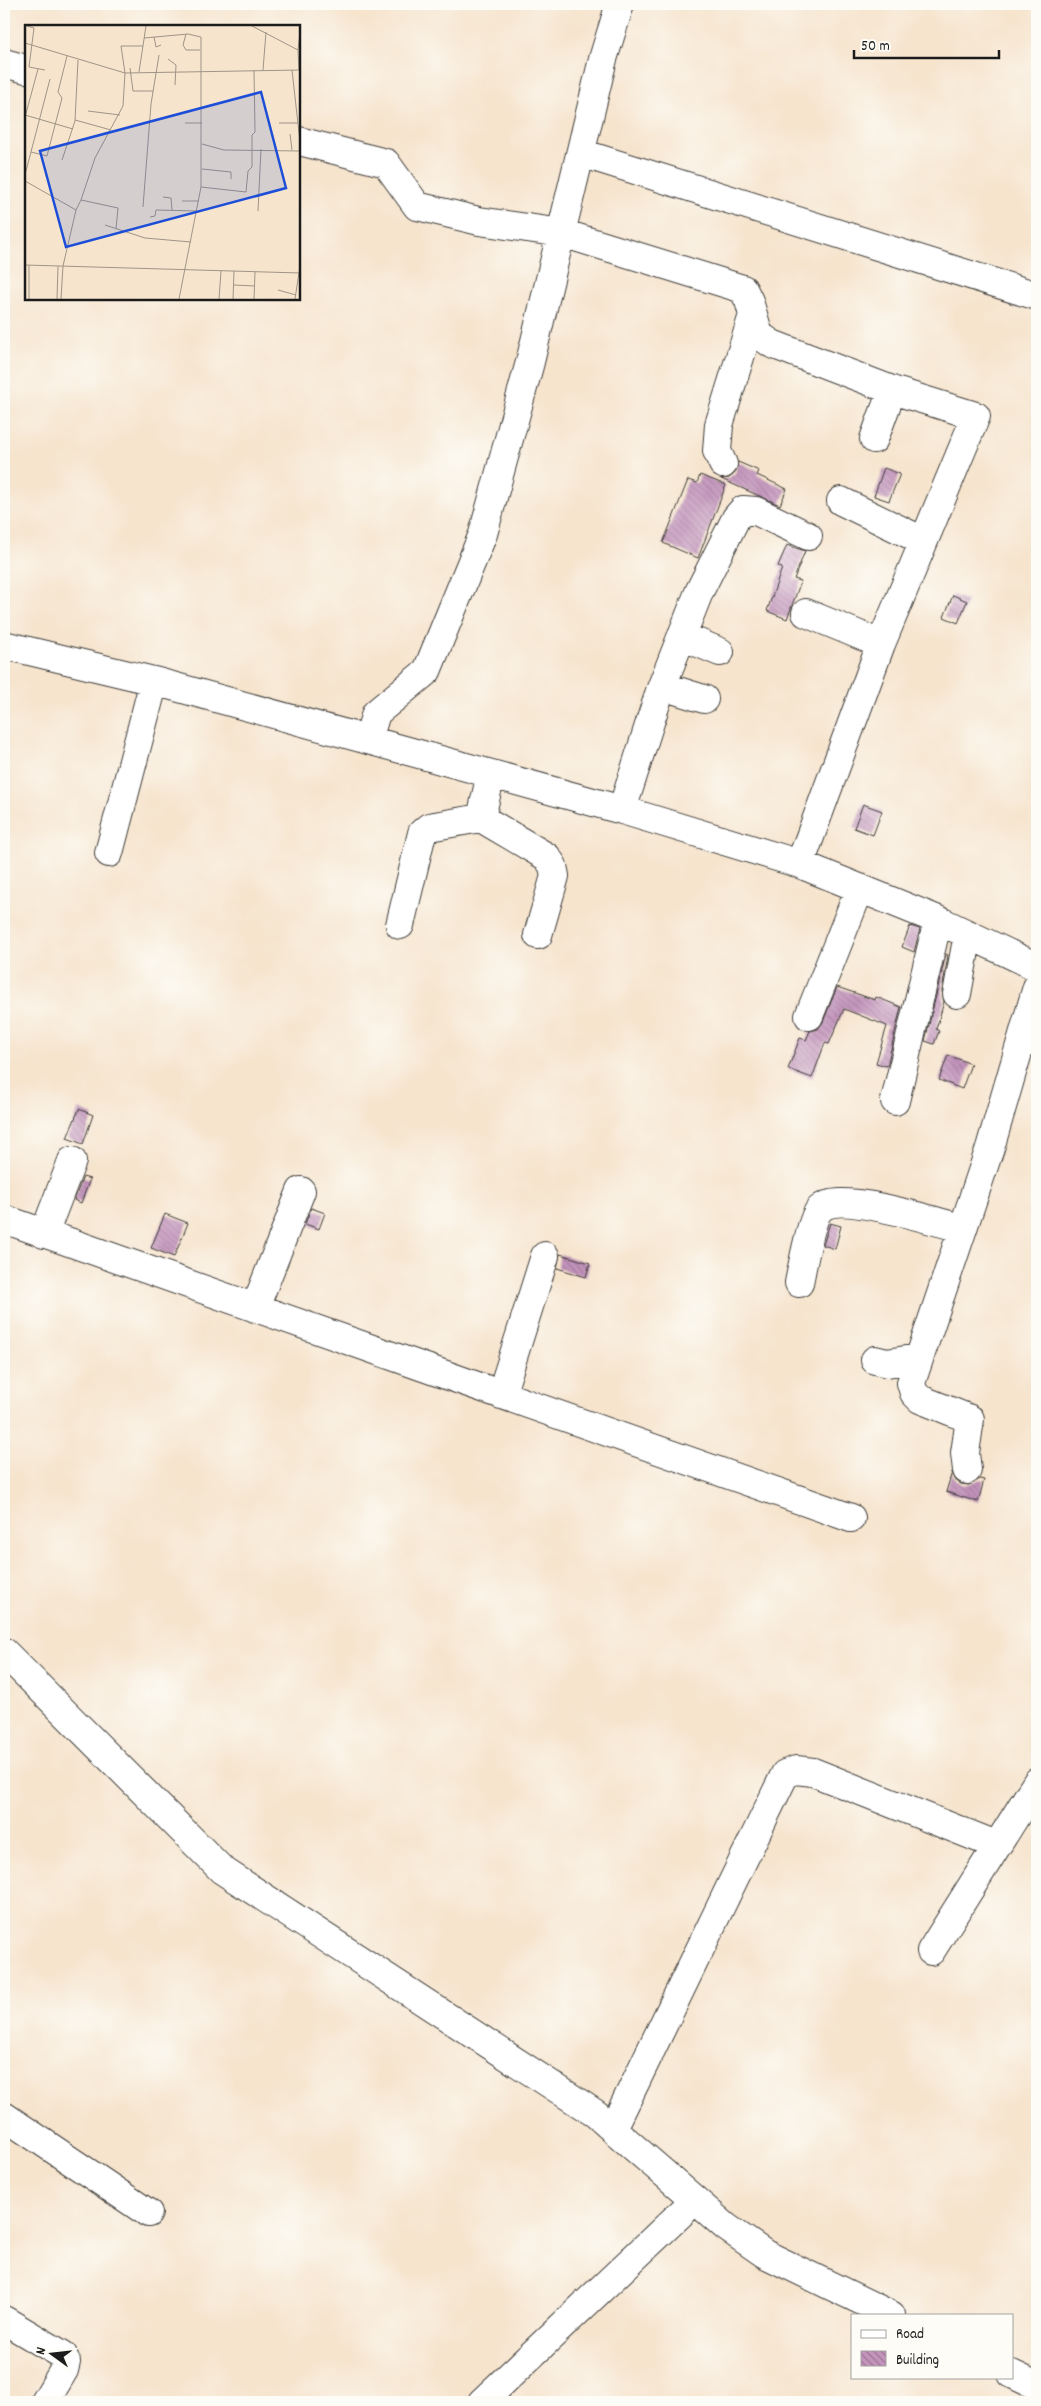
<svg xmlns="http://www.w3.org/2000/svg" width="1041" height="2406" viewBox="0 0 1041 2406" font-family="Dekko,sans-serif">
	<style>
		.building { fill: url(#building-back-hatch) }
		.lines { fill: none; stroke-linecap: round; stroke-linejoin: round }
		.minor-casing { stroke: #3d3a37; stroke-width: 30 }
		.minor { stroke: #fff; stroke-width: 28 }
		.inset-road { fill: none; stroke: #9f9486; stroke-width: 1 }
		.view { fill: #1d4ed8; fill-opacity: 0.15; stroke: #1d4ed8; stroke-width: 2.5 }
		.inset-edge { fill: none; stroke: #1c1c1c; stroke-width: 2.5 }
	</style>
	<defs>
		<pattern id="building-back-hatch" width="6" height="6" patternUnits="userSpaceOnUse" patternTransform="scale(1.25)"><rect width="6" height="6" fill="#c393bc"/><path d="M-1 5l2 2M0 0l6 6M5-1l2 2" fill="none" stroke="#9e7798"/></pattern>
	</defs>
	<rect width="100%" height="100%" fill="#fdfcf7"/>
	<filter id="ink" filterUnits="userSpaceOnUse"><feTurbulence type="fractalNoise" baseFrequency=".02" numOctaves="2"/><feDisplacementMap in="SourceGraphic" scale="10" xChannelSelector="R" yChannelSelector="G"/><feConvolveMatrix kernelMatrix="1 2 1 2 8 2 1 2 1" color-interpolation-filters="sRGB"/></filter>
	<filter id="wash" filterUnits="userSpaceOnUse"><feTurbulence type="fractalNoise" baseFrequency=".0096" numOctaves="4" result="noise"/><feDisplacementMap in="SourceGraphic" scale="20" xChannelSelector="R" yChannelSelector="G"/><feGaussianBlur stdDeviation="1.12" result="paint"/><feColorMatrix in="noise" values="0 0 0 0 0 0 0 0 0 0 0 0 0 0 0 0 0 1.4 0 .05"/><feComposite in="paint" operator="in"/></filter>
	<g filter="url(#wash)">
		<rect width="100%" height="100%" fill="#f6e4cd"/>
		<g id="blocks">
			<path class="building" d="M738 462 759 471 757 475 787 489 780 505 721 479 729 478 735 473Z
				M884 468 900 474 889 501 874 496Z
				M700 475 726 485 698 558 663 543 688 480 697 483Z
				M787 545 805 551 794 579 801 581 787 619 767 611 782 568 778 566Z
				M953 595 967 601 958 623 944 617Z
				M863 804 882 811 873 835 854 828Z
				M910 926 920 929 914 952 902 947Z
				M946 954 948 955 942 991 944 1002 936 1029 939 1031 934 1044 925 1041Z
				M837 987 875 1000 876 997 901 1007 887 1066 876 1063 887 1026 844 1009 829 1044 825 1043 812 1078 788 1069 800 1038 806 1040 810 1031 818 1029 823 1022Z
				M948 1055 971 1064 962 1089 939 1080Z
				M79 1109 93 1115 83 1144 67 1138Z
				M83 1177 90 1179 81 1203 74 1200Z
				M311 1208 325 1213 319 1229 305 1224Z
				M165 1214 188 1223 174 1257 151 1248Z
				M830 1223 841 1226 835 1249 823 1245Z
				M560 1254 590 1263 586 1277 557 1268Z
				M952 1472 955 1480 961 1484 969 1485 980 1479 984 1480 978 1502 946 1492Z"/>
		</g>
	</g>
	<g filter="url(#ink)">
		<use href="#blocks" fill-opacity="0" stroke="#3d3a37" stroke-width="1"/>
		<g class="lines">
			<defs>
				<path id="minor" d="M4 63 26 69
					M299 141 386 163 417 206 479 221 562 233 743 289 749 301 759 335 772 344 892 390 976 416 881 644 800 864
					M581 153 1037 296
					M874 439 892 390
					M723 464 717 451 719 425 753 315
					M841 501 923 541
					M806 613 881 644
					M682 636 720 652
					M4 645 154 681 622 810 800 864 938 920 1037 967
					M662 686 704 699
					M368 740 376 713 427 671 483 534 530 362 603 59 620 4
					M622 810 660 691 699 592 736 518 743 510 756 511 808 536
					M481 818 547 857 553 866 555 876 538 935
					M109 853 154 681
					M400 925 422 833 429 827 481 818 491 774
					M957 994 968 934
					M809 1016 860 888
					M895 1101 938 920
					M4 1219 851 1518
					M44 1234 72 1161
					M799 1283C802 1268 811 1218 820 1209 840 1190 935 1222 962 1228
					M255 1308 301 1191
					M875 1360 887 1363 918 1358
					M501 1395 545 1256
					M967 1470 965 1453 970 1419 920 1399 914 1393 911 1383 990 1148 1037 987
					M4 1652 222 1870 596 2114 608 2125 618 2118 785 1774 796 1770 813 1772 996 1845
					M931 1951 1037 1782
					M4 2116 148 2213
					M695 2200 726 2227 765 2254 891 2315
					M4 2320 63 2355 66 2362 64 2370 45 2402
					M1012 2374 1037 2386
					M482 2402 695 2200 608 2125"/>
			</defs>
			<use href="#minor" class="minor-casing"/>
			<use href="#minor" class="minor"/>
		</g>
	</g>
	<g transform="translate(25 25)">
		<rect width="275" height="275" fill="#f6e4cd"/>
		<path class="inset-road" d="M2 1 9 3 4 42 20 45M227 1 273 25 274 45M161 9 158 20 161 25H175M129 12 131 22 136 20M119 13 163 9 176 12V162L154 274M0 18 100 48 275 45M273 25 275 8M143 34 151 40 150 60M105 43 108 66H128M238 45 241 7M267 45 275 117M114 47 121 1M63 86 95 90M0 90 48 104M0 92 13 44M50 95 86 105M160 98H177M254 98H273M265 109 267 125M177 119 199 125 275 126M6 127 22 131 37 73 33 67 42 31M37 135 50 96 53 35M177 144 206 147V154M1 146 25 54M0 156 51 185 56 175M176 162 221 167 223 146 227 142V110L230 107 229 45M138 172 146 173 147 185M157 176H174M118 182 126 79 134 30M233 186 236 124M125 192 130 191 131 185 172 186M80 200 120 213 166 217M91 204 93 183 56 175 70 133 98 81 100 48 96 21H118M0 240 275 248M209 260 230 261M253 265 271 270M4 274V240M32 274 33 241M36 274 38 241 51 185M194 274 196 246M208 274 209 246M229 274 230 247M270 274 275 241"/>
		<path class="view" d="M236 67 261 163 41 222 15 126Z"/>
		<rect width="275" height="275" class="inset-edge"/>
	</g>
	<rect width="1041" height="2406" fill="none" stroke="#fdfcf7" stroke-width="20"/>
	<rect x="851" y="2314" width="162" height="65" fill="#fdfcf7" stroke="#a3a29f"/>
	<rect x="861" y="2330" width="25" height="8" fill="#ffffff" stroke="#a3a29f"/>
	<text x="896" y="2338" font-size="15" fill="#1c1c1c">Road</text>
	<rect x="861" y="2351" width="25" height="15" fill="url(#building-back-hatch)" stroke="#a3a29f"/>
	<text x="896" y="2364" font-size="15" fill="#1c1c1c">Building</text>
	<g transform="translate(52 2354) rotate(285)" stroke="#fdfcf7" stroke-width="4" paint-order="stroke">
	<path d="M0-4L9 19L0 12L-9 19Z" fill="#1c1c1c"/>
	<text y="-8" font-size="14" font-weight="bold" text-anchor="middle" fill="#1c1c1c">N</text>
	</g>
	<path d="M854 50v8h145v-8" fill="none" stroke="#1c1c1c" stroke-width="2.5"/>
	<text x="861" y="50" font-size="15" fill="#1c1c1c" stroke="#fdfcf7" stroke-width="4" paint-order="stroke">50 m</text>
</svg>
